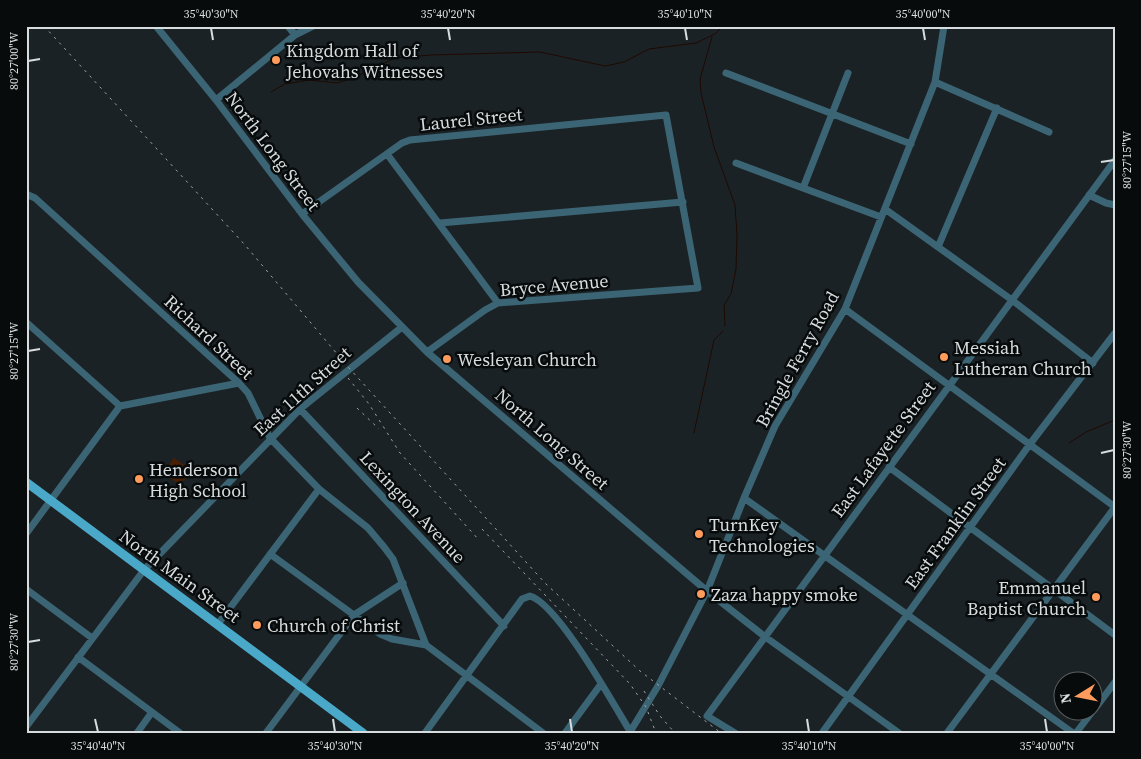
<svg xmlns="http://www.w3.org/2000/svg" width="1141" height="759" viewBox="0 0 1141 759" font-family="'Source Serif 4',serif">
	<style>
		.green { fill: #4a1e00 }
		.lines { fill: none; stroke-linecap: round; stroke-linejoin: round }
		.stream { stroke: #1f0900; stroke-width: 1 }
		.minor { stroke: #3b6574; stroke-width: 7 }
		.major { stroke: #4aa8c8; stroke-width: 9 }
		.rail { stroke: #9da3a5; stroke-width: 1; stroke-dasharray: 2.5 5; stroke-linecap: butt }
		.ticks { fill: none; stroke: #d7dcde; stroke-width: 2 }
		.poi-dot { fill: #ff9b5b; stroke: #080b0c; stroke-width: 2 }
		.labels { text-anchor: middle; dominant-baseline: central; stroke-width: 5; stroke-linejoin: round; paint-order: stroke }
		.poi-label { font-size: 18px; fill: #d7dcde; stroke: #080b0c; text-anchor: start }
		.street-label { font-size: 18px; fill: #d7dcde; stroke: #080b0c }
		.neatline { fill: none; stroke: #d7dcde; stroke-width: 2 }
		.ticks-label { font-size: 12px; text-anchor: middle; fill: #d7dcde }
	</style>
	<rect width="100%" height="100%" fill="#1b2225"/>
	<path class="green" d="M174 458 192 470 180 485 163 473Z"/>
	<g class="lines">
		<path class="stream" d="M712 37 700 79 701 93 714 147 735 205 737 235 736 269 731 294 724 305 725 326
			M271 92 285 84 309 80 338 83 355 77 395 58 431 55 540 52 605 66 624 62 649 49 696 43 715 34 723 26
			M694 433 714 340 723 331
			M1069 443 1086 432 1115 420"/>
		<path class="minor" d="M156 26 216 100 302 214 358 282 427 352 707 591 764 636 899 733
			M288 26 295 35
			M726 73 911 144
			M935 82 1049 132
			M216 100 295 35 313 26
			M387 154 498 303
			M736 163 881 217
			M803 188 848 73
			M26 194 35 198 239 383 248 393 270 438 319 489 368 528 384 547 393 559 426 645 543 733
			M1089 195 1106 203 1115 205
			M885 209 1012 300 1093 363
			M302 214 402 143 410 140 666 115 698 288 498 303 485 310 427 352
			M440 223 683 202
			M938 247 997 108
			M845 309 1115 507
			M26 322 120 406
			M300 409 504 626
			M889 467 1115 635
			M744 498 1073 733
			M26 534 120 406 239 383
			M270 554 380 634 392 639 426 645
			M26 589 92 638
			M218 624 319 489
			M78 657 180 733
			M1094 710 1115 682
			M26 727 144 570 300 409 402 327
			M630 732 658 686 707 591 744 498 775 426 845 309 935 82 944 26
			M137 733 152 712
			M266 733 354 615 403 583
			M425 733 522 599 530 596C558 604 614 705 631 733
			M565 733 601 684
			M735 733 707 716 1115 160
			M822 733 1030 444 1115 333
			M947 733 1115 507
			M1076 733 1092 712"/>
		<path class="major" d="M26 482 363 733"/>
		<path class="rail" d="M44 26 245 245 349 368 546 584 640 671 721 733
			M348 378 369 404 400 453 479 540
			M357 408 379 429
			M482 529 630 684 646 707 656 733
			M644 691 660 716 675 733"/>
	</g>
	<path class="ticks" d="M211 28 213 40M448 28 450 40M685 28 687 40M923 28 925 40M28 61 40 59M1101 162 1114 160M28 351 40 349M1101 453 1114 450M28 642 40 640M95 719 98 732M333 719 335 732M570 719 572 732M807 719 809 732M1045 719 1047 732"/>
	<g class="poi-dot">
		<circle cx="276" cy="60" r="5"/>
		<circle cx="944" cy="357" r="5"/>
		<circle cx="447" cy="359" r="5"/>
		<circle cx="139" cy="479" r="5"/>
		<circle cx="699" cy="534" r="5"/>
		<circle cx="701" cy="594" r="5"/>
		<circle cx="1096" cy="597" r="5"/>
		<circle cx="257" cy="625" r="5"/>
	</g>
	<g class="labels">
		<g class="poi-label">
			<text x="286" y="50">Kingdom Hall of<tspan x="286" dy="21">Jehovahs Witnesses</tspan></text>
			<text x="954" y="347">Messiah<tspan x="954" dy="21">Lutheran Church</tspan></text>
			<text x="457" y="359">Wesleyan Church</text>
			<text x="149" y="469">Henderson<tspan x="149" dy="21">High School</tspan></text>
			<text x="709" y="524">TurnKey<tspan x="709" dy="21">Technologies</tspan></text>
			<text x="1086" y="587" text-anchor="end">Emmanuel<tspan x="1086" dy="21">Baptist Church</tspan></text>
			<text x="711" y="594">Zaza happy smoke</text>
			<text x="267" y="625">Church of Christ</text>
		</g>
		<g class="street-label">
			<text transform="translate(471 119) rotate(-6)">Laurel Street</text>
			<text transform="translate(273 151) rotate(53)">North Long Street</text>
			<text transform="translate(554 285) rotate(-5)">Bryce Avenue</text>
			<text transform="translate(209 337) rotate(43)">Richard Street</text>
			<text transform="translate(797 359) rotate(-61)">Bringle Ferry Road</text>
			<text transform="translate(302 391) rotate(-42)">East 11th Street</text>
			<text transform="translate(552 439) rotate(41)">North Long Street</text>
			<text transform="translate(883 449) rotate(-54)">East Lafayette Street</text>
			<text transform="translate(413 507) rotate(47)">Lexington Avenue</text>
			<text transform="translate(955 523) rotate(-54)">East Franklin Street</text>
			<text transform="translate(180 576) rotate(36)">North Main Street</text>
		</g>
	</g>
	<rect width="1141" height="759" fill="none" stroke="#080b0c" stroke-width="55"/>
	<g transform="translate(1078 696) rotate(260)"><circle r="24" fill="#080b0c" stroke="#5b5f60"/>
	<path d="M0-4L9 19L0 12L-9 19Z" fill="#ff9b5b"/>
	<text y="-8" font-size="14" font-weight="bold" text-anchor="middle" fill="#d7dcde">N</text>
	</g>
	<rect x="28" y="28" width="1086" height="704" class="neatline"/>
	<g class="ticks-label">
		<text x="211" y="18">35°40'30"N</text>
		<text x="448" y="18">35°40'20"N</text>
		<text x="685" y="18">35°40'10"N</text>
		<text x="923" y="18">35°40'00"N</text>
		<text transform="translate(14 61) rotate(-90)" y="4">80°27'00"W</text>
		<text transform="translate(1127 160) rotate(-90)" y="4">80°27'15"W</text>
		<text transform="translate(14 351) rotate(-90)" y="4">80°27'15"W</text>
		<text transform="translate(1127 450) rotate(-90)" y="4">80°27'30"W</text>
		<text transform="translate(14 642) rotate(-90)" y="4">80°27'30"W</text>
		<text x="98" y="750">35°40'40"N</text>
		<text x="335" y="750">35°40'30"N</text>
		<text x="572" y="750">35°40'20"N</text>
		<text x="809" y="750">35°40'10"N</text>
		<text x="1047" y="750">35°40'00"N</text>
	</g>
</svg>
